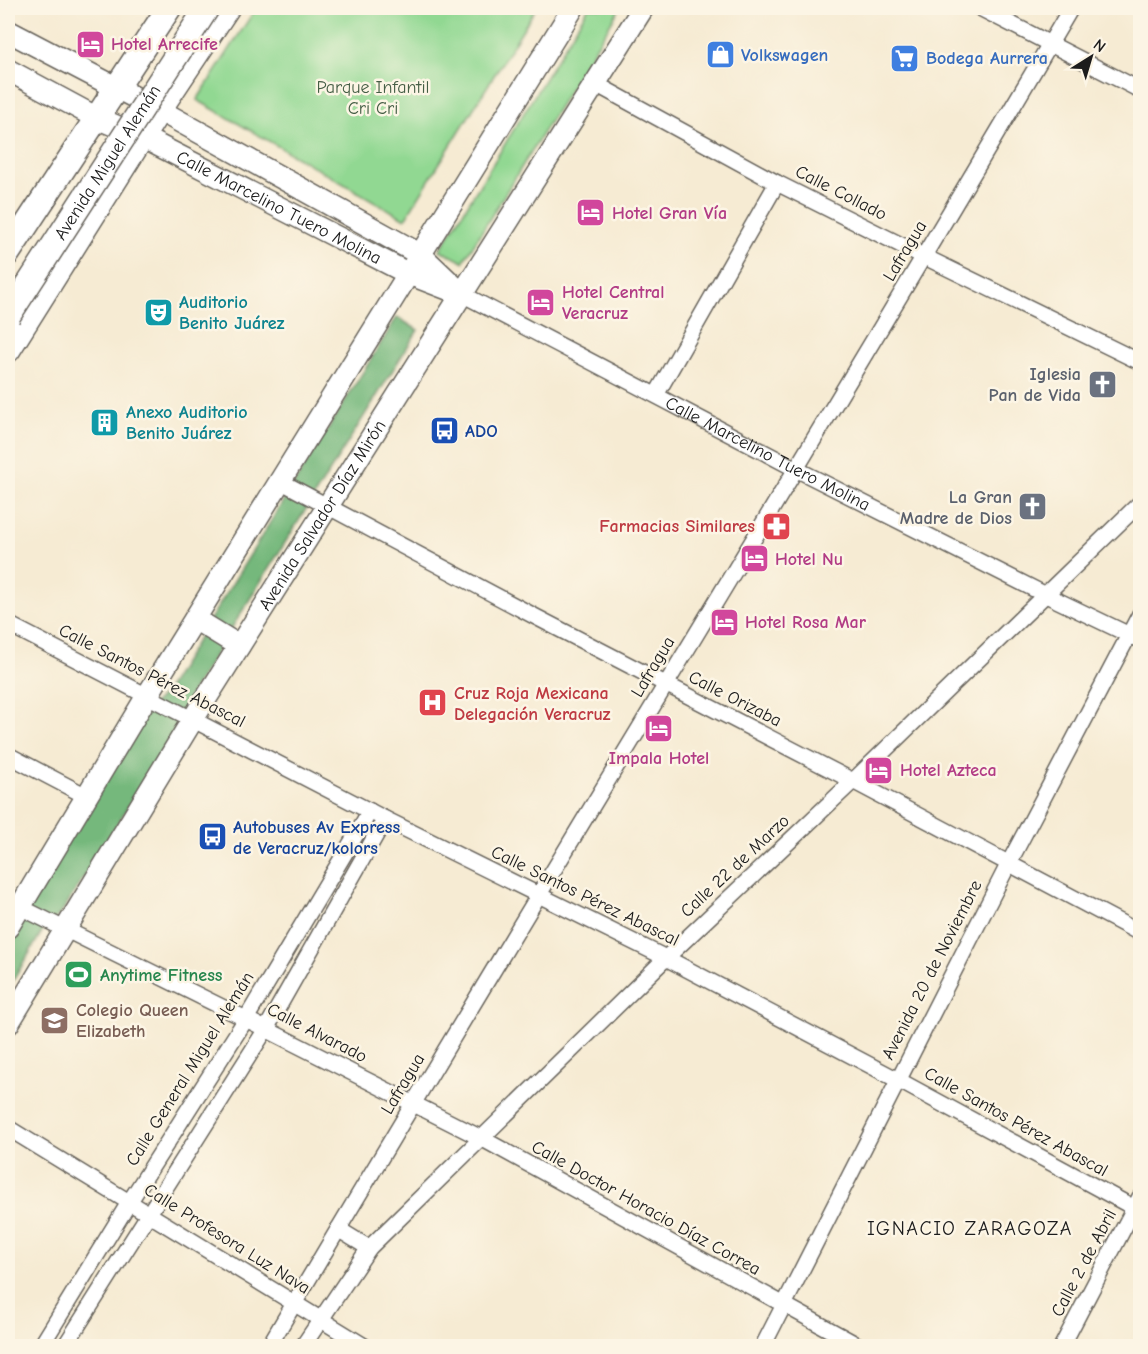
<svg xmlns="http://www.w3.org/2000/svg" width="1148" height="1354" viewBox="0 0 1148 1354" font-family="'Comic Neue',sans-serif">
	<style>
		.green { fill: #91d892; stroke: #567a57; stroke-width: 1.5 }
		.forest { fill: #74b87c; stroke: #486a4c; stroke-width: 1.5 }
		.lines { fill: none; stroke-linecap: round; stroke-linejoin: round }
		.minor-casing { stroke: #68645c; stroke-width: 18 }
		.secondary-casing { stroke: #68645c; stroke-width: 24 }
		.primary-casing { stroke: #68645c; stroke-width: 27 }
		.minor { stroke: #fff; stroke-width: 15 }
		.secondary { stroke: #fff; stroke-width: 21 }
		.primary { stroke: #fff; stroke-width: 24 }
		.primary-bridge-casing { stroke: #68645c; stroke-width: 27; stroke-linecap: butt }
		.primary-bridge { stroke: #fff; stroke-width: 24 }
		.labels { text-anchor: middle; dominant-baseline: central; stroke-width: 5; stroke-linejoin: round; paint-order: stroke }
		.hotel-label { font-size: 18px; font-weight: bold; fill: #b23c85; stroke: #fcf5e5; text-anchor: start }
		.shop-label { font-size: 18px; font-weight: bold; fill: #366cbe; stroke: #fcf5e5; text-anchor: start }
		.park-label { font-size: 18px; fill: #455e45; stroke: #fcf5e5 }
		.street-label { font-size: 18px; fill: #1c1c1c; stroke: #fcf5e5 }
		.culture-label { font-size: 18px; font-weight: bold; fill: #0d838f; stroke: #fcf5e5; text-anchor: start }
		.worship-label { font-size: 18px; font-weight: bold; fill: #5b616d; stroke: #fcf5e5; text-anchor: end }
		.transit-label { font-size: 18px; font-weight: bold; fill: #164399; stroke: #fcf5e5; text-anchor: start }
		.health-label { font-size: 18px; font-weight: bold; fill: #be3a42; stroke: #fcf5e5; text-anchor: end }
		.leisure-label { font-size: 18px; font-weight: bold; fill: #27864d; stroke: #fcf5e5; text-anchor: start }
		.education-label { font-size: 18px; font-weight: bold; fill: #785e54; stroke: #fcf5e5; text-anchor: start }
		.neighbourhood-label { font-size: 20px; letter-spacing: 1.5px; fill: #1c1c1c; stroke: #fcf5e5 }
	</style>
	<rect width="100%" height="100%" fill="#fcf5e5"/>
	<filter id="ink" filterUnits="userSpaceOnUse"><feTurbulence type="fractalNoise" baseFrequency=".0167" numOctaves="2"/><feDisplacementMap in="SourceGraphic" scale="12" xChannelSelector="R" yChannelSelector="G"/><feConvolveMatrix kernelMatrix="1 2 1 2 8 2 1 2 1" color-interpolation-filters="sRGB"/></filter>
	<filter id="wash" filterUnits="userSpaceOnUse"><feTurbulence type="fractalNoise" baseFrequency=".008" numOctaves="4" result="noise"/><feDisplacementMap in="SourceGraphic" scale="24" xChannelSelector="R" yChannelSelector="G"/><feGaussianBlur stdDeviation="1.35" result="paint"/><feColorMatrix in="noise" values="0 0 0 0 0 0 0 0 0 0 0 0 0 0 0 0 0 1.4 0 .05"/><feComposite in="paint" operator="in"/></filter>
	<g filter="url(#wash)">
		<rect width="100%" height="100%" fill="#f6ebd3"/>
		<path class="green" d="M256 8H536L405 219 197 100Z
			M588 8H620L463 262 440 250Z"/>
		<path class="forest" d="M397 317 418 330 188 698 172 737 62 912 43 930 8 989V944L139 717 164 694Z"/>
	</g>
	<g filter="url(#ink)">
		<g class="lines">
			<defs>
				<g id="minor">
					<path d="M980 8 1140 90"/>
					<path d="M594 83 777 183 925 257 1140 362"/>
					<path id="s1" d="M462 294 796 469 1044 594 1140 640"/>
					<path d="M656 395 777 183"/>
					<path d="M280 481 536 617 853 781 1140 933"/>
					<path d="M8 624 385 819 666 958 898 1080 1140 1211"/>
					<path d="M8 755 88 797"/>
					<path d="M8 901 246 1019 481 1138 859 1346"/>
					<path d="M8 1128 364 1346"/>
					<path d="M338 1229 369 1248"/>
					<path d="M41 1346 130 1201 246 1019 370 811"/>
					<path d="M65 1346 266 1029 385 819"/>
					<path d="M269 1346C533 898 808 456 1071 8"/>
					<path d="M303 1346 369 1248 666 958 853 781 1140 503"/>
					<path d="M763 1346 1009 863 1140 614"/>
					<path d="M1062 1346 1140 1197"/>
				</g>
				<g id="secondary">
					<path d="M8 31 159 110 421 255 462 294"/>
					<path id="s2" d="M8 70 97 118 142 137 409 274 453 291"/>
					<path d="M195 619 239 646"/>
					<path d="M8 927 147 696 573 8"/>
					<path id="s3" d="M8 1024 193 719 643 8"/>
				</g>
				<path id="primary" d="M8 253 169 8
					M8 350 159 110 227 8"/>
			</defs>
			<use href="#minor" class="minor-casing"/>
			<use href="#secondary" class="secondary-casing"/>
			<use href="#primary" class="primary-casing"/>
			<use href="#minor" class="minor"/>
			<use href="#secondary" class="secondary"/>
			<use href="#primary" class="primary"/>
			<defs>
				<g id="primary-bridge">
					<path id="s4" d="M8 316 207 8"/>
				</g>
			</defs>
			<use href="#primary-bridge" class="primary-bridge-casing"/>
			<use href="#primary-bridge" class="primary-bridge"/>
		</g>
	</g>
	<defs>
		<symbol id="hotel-square" viewBox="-11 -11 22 22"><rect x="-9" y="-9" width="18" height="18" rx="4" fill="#d1479c" stroke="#fcf5e5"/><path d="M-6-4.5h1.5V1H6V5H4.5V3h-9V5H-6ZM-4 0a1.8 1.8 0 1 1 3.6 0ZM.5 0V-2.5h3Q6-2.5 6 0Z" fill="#fff"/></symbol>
		<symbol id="shop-square" viewBox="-11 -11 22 22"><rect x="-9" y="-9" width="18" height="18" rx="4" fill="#3f7fe0" stroke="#fcf5e5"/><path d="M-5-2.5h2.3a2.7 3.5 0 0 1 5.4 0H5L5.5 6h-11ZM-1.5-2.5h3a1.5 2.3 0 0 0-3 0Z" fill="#fff"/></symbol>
		<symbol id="supermarket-square" viewBox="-11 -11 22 22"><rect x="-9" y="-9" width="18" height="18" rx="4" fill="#3f7fe0" stroke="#fcf5e5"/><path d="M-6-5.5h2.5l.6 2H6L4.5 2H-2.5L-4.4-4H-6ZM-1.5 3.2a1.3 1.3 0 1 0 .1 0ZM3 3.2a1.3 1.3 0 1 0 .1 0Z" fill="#fff"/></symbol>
		<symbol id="theatre-square" viewBox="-11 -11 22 22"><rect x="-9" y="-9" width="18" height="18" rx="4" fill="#0f9aa8" stroke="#fcf5e5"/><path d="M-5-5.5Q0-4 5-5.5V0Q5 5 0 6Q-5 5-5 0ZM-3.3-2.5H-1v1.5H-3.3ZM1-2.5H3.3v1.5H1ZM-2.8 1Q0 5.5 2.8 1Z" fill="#fff"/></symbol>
		<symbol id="church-square" viewBox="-11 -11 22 22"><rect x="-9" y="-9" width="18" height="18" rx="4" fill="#6b7280" stroke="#fcf5e5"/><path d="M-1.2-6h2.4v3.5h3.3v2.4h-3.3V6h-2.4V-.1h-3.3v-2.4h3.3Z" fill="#fff"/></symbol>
		<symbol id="building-square" viewBox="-11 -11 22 22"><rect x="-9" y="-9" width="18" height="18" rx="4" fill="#0f9aa8" stroke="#fcf5e5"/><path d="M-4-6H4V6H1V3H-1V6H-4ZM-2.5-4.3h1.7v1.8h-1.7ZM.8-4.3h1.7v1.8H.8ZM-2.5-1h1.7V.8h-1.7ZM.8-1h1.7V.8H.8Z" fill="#fff"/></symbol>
		<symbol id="bus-square" viewBox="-11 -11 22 22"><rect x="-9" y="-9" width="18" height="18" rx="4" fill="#1a4fb4" stroke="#fcf5e5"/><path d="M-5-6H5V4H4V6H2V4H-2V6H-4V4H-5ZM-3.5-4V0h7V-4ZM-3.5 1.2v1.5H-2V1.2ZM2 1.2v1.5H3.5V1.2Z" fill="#fff"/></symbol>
		<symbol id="pharmacy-square" viewBox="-11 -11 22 22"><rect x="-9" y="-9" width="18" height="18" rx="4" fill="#e0444e" stroke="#fcf5e5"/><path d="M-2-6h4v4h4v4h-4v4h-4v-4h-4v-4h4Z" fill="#fff"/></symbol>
		<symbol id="hospital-square" viewBox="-11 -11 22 22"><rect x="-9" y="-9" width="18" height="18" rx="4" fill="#e0444e" stroke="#fcf5e5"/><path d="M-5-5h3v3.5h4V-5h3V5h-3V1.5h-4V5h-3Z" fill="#fff"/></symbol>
		<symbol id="stadium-square" viewBox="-11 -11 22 22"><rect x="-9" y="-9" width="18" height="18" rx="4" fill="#2e9e5b" stroke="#fcf5e5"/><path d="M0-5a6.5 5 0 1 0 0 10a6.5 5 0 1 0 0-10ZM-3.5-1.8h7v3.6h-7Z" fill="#fff"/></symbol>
		<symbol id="school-square" viewBox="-11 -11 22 22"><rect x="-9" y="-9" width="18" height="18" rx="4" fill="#8d6e63" stroke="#fcf5e5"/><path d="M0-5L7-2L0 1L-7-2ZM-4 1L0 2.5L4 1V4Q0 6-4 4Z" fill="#fff"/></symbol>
	</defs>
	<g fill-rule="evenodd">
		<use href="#hotel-square" x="74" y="28" width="33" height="33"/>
		<use href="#shop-square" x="704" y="38" width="33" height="33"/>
		<use href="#supermarket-square" x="888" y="42" width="33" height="33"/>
		<use href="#hotel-square" x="574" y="196" width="33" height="33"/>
		<use href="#hotel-square" x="524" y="286" width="33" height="33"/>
		<use href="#theatre-square" x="142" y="296" width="33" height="33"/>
		<use href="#church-square" x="1086" y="368" width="33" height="33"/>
		<use href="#building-square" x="88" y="406" width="33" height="33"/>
		<use href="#bus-square" x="428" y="414" width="33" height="33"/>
		<use href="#church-square" x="1016" y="490" width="33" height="33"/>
		<use href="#pharmacy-square" x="760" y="510" width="33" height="33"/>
		<use href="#hotel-square" x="738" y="542" width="33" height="33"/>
		<use href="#hotel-square" x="708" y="606" width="33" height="33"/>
		<use href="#hospital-square" x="416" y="686" width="33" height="33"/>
		<use href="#hotel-square" x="642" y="712" width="33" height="33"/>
		<use href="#hotel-square" x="862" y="754" width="33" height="33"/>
		<use href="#bus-square" x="196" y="820" width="33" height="33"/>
		<use href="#stadium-square" x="62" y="958" width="33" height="33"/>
		<use href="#school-square" x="38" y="1004" width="33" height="33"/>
	</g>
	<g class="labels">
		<g class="hotel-label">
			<text x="111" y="44">Hotel Arrecife</text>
			<text x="612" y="213">Hotel Gran Vía</text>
			<text x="562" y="292">Hotel Central<tspan x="562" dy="21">Veracruz</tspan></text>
			<text x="775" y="559">Hotel Nu</text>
			<text x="745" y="622">Hotel Rosa Mar</text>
			<text x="659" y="758" text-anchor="middle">Impala Hotel</text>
			<text x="900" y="770">Hotel Azteca</text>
		</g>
		<g class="shop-label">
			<text x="741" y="55">Volkswagen</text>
			<text x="926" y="58">Bodega Aurrera</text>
		</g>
		<g class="park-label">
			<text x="373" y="87">Parque Infantil<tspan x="373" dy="21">Cri Cri</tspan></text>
		</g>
		<g class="street-label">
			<text stroke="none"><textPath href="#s4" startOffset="183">Avenida Miguel Alemán</textPath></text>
			<text transform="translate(841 193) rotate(27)">Calle Collado</text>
			<text stroke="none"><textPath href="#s2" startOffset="304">Calle Marcelino Tuero Molina</textPath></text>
			<text transform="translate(905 251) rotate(-59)">Lafragua</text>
			<text stroke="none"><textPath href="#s1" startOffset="345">Calle Marcelino Tuero Molina</textPath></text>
			<text stroke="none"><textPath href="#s3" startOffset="598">Avenida Salvador Díaz Mirón</textPath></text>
			<text transform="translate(653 667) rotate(-59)">Lafragua</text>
			<text transform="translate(152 676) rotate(27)">Calle Santos Pérez Abascal</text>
			<text transform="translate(735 699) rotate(27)">Calle Orizaba</text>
			<text transform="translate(735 866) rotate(-43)">Calle 22 de Marzo</text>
			<text transform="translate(585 896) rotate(26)">Calle Santos Pérez Abascal</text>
			<text transform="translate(932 970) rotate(-63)">Avenida 20 de Noviembre</text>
			<text transform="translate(317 1033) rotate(27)">Calle Alvarado</text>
			<text transform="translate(190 1069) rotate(-58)">Calle General Miguel Alemán</text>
			<text transform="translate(403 1084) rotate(-59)">Lafragua</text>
			<text transform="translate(1016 1122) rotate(29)">Calle Santos Pérez Abascal</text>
			<text transform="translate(646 1208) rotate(29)">Calle Doctor Horacio Díaz Correa</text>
			<text transform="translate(227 1239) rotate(32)">Calle Profesora Luz Nava</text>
			<text transform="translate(1084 1263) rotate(-62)">Calle 2 de Abril</text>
		</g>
		<g class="culture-label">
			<text x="179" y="302">Auditorio<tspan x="179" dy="21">Benito Juárez</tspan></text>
			<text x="126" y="412">Anexo Auditorio<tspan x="126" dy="21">Benito Juárez</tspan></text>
		</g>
		<g class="worship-label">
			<text x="1081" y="374">Iglesia<tspan x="1081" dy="21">Pan de Vida</tspan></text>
			<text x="1012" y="497">La Gran<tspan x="1012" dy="21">Madre de Dios</tspan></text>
		</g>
		<g class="transit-label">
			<text x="465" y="431">ADO</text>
			<text x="233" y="827">Autobuses Av Express<tspan x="233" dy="21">de Veracruz/kolors</tspan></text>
		</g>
		<g class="health-label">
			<text x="755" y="526">Farmacias Similares</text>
			<text x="454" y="693" text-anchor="start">Cruz Roja Mexicana<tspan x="454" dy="21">Delegación Veracruz</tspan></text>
		</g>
		<g class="leisure-label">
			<text x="100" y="975">Anytime Fitness</text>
		</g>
		<g class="education-label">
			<text x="76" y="1010">Colegio Queen<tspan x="76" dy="21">Elizabeth</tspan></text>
		</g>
		<g class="neighbourhood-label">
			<text x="970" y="1228">IGNACIO ZARAGOZA</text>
		</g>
	</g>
	<rect width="1148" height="1354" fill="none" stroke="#fcf5e5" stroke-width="30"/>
	<g transform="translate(1091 57) rotate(37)" stroke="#fcf5e5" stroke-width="4.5" paint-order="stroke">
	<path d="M0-4.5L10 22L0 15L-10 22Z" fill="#1c1c1c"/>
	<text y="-9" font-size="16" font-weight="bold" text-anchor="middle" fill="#1c1c1c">N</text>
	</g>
</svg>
